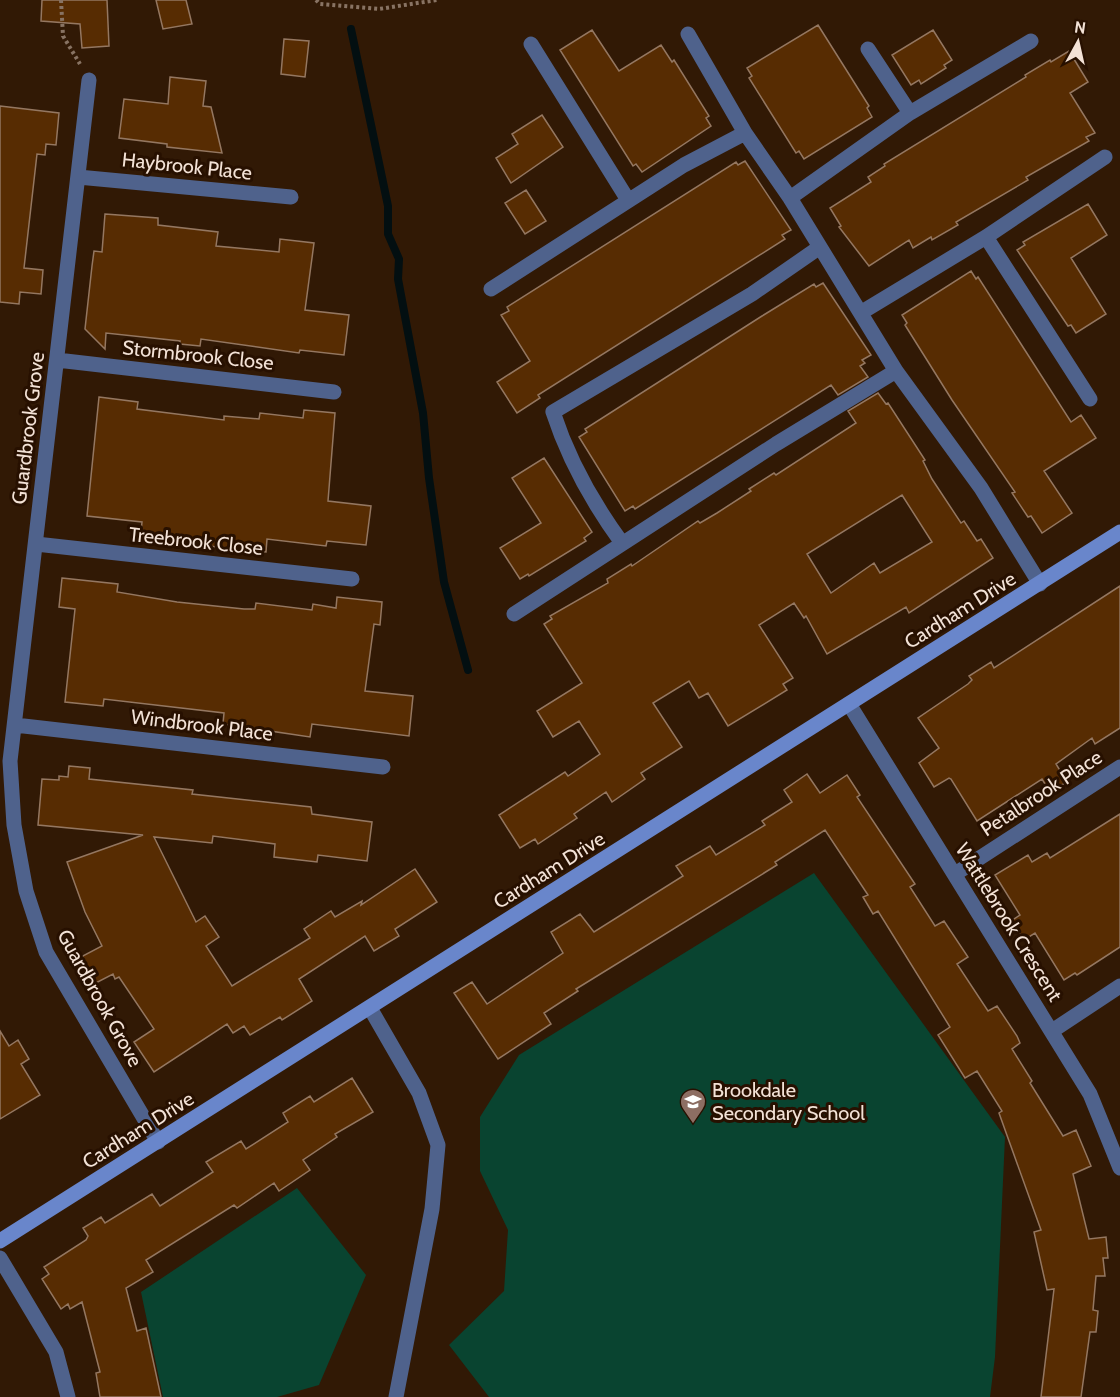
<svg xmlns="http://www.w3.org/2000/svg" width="1120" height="1397" viewBox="0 0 1120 1397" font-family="Cabin,sans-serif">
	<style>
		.green { fill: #094430 }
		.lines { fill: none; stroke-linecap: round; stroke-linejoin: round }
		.stream { stroke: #030f11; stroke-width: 8 }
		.building { fill: #572c02; stroke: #947761; stroke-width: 1.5; fill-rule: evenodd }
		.path { stroke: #887363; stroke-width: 4; stroke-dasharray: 3 3; stroke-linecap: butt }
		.lane { stroke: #4f628c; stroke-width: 15 }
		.street { stroke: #4f628c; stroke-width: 15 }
		.secondary { stroke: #6986cb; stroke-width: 15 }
		.labels { text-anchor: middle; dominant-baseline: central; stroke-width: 6; stroke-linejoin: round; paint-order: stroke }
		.street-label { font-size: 20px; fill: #f3e2d6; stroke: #271000 }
		.poi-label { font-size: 20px; fill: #f3e2d6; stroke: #271000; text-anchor: start }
	</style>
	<rect width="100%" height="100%" fill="#311905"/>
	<path class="green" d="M814 873 1005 1137 995 1357 990 1397H489L449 1345 504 1291 508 1230 480 1171V1117L519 1055Z
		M297 1188 366 1275 319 1385 277 1397H163L141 1292Z"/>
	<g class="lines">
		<path class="stream" d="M351 29 388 206V234L399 259 398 279 423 413 429 478 444 582 468 670"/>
	</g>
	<path class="building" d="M42 0H107L109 46 82 48 80 24 41 21Z
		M156 0H186L192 24 163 29Z
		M818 25 869 106 867 108 872 117 804 159 799 151 796 153 749 78 752 76 747 68Z
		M592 30 619 71 661 45 672 62 674 60 709 116 706 118 711 126 642 172 636 164 633 166 560 50Z
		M933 30 952 60 944 65 946 68 921 84 919 80 911 85 892 55Z
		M284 39 309 41 305 77 281 74Z
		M1069 51 1088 82 1070 93 1095 133 1086 137 1089 141 1026 177 1028 180 956 222 958 225 932 240 931 237 913 248 909 240 869 266 839 227 841 226 830 208 871 182 868 177 885 166 884 164 1026 77 1025 75 1050 60 1051 62Z
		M170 77 206 81 203 106 211 107 222 153 167 147V144L119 138 124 99 168 104Z
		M0 106 59 113 56 145 46 144 45 155 37 154 24 268 43 270 41 294 20 292 19 304 0 302Z
		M542 115 563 147 511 183 496 158 518 144 512 134Z
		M745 161 791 230 782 235 785 239 538 395 540 398 517 413 497 382 530 361 501 315 509 311 507 307 736 162 738 165Z
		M526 190 546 221 525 234 505 203Z
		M1088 204 1107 235 1071 258 1106 314 1076 333 1071 325 1068 326 1017 250 1025 245 1023 242Z
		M105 214 158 218V225L218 232 216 246 279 252 280 239 314 243 305 310 349 315 344 355 300 350 299 353 201 339 200 346 180 344V341L106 333 105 349 85 329 92 266 94 251 102 252Z
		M971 271 976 279 978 277 1071 422 1081 415 1096 438 1044 471 1072 513 1042 533 1031 516 1028 517 1012 493 1015 492 952 400 905 325 907 323 902 315Z
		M823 283 871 355 862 360 865 363 860 366 868 377 838 395 831 385 635 509 633 506 625 511 579 437 587 432 585 429 762 316 814 284 816 287Z
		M878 393 886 404 888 403 925 460 923 461 932 479 961 523 964 521 977 541 981 539 993 558 909 613 906 607 827 654 806 616 804 618 794 603 759 625 793 678 783 684 787 690 728 726 708 693 699 698 689 681 653 703 682 747 641 773 645 779 612 802 606 792 574 814 577 818 538 844 535 839 520 848 499 815 565 772 568 776 600 754 579 721 553 737 537 711 582 683 544 624 552 619 550 616 608 583 607 579 631 564 632 566 698 521 700 523 717 513 751 491 749 489 774 473 776 475 856 423 848 411ZM902 495 932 542 880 573 874 563 831 593 807 554Z
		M99 397 138 402 137 409 224 420V416L259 419 260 413 303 418 304 410 335 413 328 501 371 506 366 545 327 541 326 546 267 539 266 552 218 547 190 544V538L141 532 142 522 87 516Z
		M544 458 592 532 584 538 586 541 529 576 528 574 520 579 500 548 541 523 512 478Z
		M62 578 118 584 117 592 177 602 244 609H255L256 603 312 610 313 604 336 608 337 597 382 602 380 625 374 624 365 691 413 696 409 736 312 724 310 737 223 724 224 713 104 699 103 706 65 702 75 609 59 607Z
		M1120 586V728L1095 744 1092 738 1056 764 1067 782 1050 792 1042 779 977 821 951 779 949 778 934 787 919 763 939 748 918 718 968 684 972 680 969 676 991 662 994 668Z
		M69 766 90 768 89 779 193 790 192 794 311 807 312 814 372 822 367 861 318 855 317 862 274 857 275 844 213 836 212 843 154 837 196 922 205 916 219 937 206 946 232 986 310 938 304 929 331 911 335 917 362 901 361 905 415 869 437 902 395 929 399 936 374 951 365 936 299 979 312 1001 282 1020 280 1017 250 1035 244 1026 233 1033 227 1024 154 1072 134 1042 154 1029 119 977 115 979 113 974 90 986 77 959 102 946 85 912 67 862 143 835 38 825 42 779 59 780V776L68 777Z
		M807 774 820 793 847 775 860 795 857 797 915 884 910 887 935 926 944 921 968 957 957 964 988 1011 997 1006 1017 1036 1020 1043 1012 1049 1032 1081 1030 1083 1063 1136 1076 1130 1091 1166 1073 1174 1089 1239 1106 1237 1108 1258H1103L1105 1276H1096L1093 1310 1098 1311 1096 1332H1090L1081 1397H1041L1054 1289 1047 1290 1034 1232 1041 1230 999 1113 1002 1111 977 1071 965 1078 938 1035 950 1027 878 911 873 914 863 897 868 895 825 830 775 862 777 865 576 989 578 991 544 1013 551 1024 498 1059 454 993 472 982 487 1004 563 953 551 932 580 914 594 932 683 876 676 866 710 846 716 855 765 825 762 821 792 802 784 790Z
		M1120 814V947L1077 975 1075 973 1064 980 1035 933 1024 940 1011 921 1020 915 995 875 1028 855 1032 862 1047 853 1050 858Z
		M0 1031 9 1046 18 1040 29 1059 21 1064 40 1095 0 1119Z
		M352 1078 373 1112 335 1134 337 1137 303 1160 310 1170 279 1191 274 1183 237 1208 234 1205 146 1260 153 1272 126 1288 137 1331 146 1328 161 1397H100L96 1373 100 1372 82 1302 70 1309 68 1304 61 1309 42 1279 49 1274 44 1267 86 1240 88 1236 83 1228 101 1217 105 1223 152 1194 160 1206 213 1172 206 1162 241 1141 246 1149 288 1122 283 1113 310 1096 314 1102Z"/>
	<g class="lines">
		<path class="path" d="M61 0 63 36 80 64
			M316 0 320 4 379 9 437 0"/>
		<path class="lane" d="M370 1008 419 1093 438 1145 432 1209 396 1397"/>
		<path class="street" d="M688 34 745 133 790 198 896 371 981 488 1040 584
			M531 44 628 200
			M868 49 910 113
			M89 80 10 761 14 825 26 891 46 952 158 1142
			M78 177 291 197
			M790 198 910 113 1031 41
			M986 237 1090 399
			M491 289 684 165 745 133
			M862 312 986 237 1105 157
			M57 360 334 392
			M622 543C592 502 569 461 553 412L752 294 820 247
			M36 544 352 579
			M514 614 776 444 896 371
			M849 704 1090 1094 1120 1168
			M15 725 383 767
			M955 874 1120 767
			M1052 1031 1120 986
			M0 1258 56 1352 68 1397"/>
		<path class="secondary" d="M0 1241 1120 532"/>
	</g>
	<defs>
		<symbol id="school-pin" viewBox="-11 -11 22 30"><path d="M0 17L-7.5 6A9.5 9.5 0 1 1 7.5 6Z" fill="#8d6e63" stroke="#271000"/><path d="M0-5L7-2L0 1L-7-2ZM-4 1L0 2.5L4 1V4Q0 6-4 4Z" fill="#fff"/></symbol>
	</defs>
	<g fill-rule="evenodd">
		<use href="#school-pin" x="678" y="1087" width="30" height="40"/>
	</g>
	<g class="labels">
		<g class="street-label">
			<text transform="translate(187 166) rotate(6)">Haybrook Place</text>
			<text transform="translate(198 355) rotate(6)">Stormbrook Close</text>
			<text transform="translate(28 428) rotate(-83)">Guardbrook Grove</text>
			<text transform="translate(196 541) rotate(6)">Treebrook Close</text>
			<text transform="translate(960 610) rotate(-32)">Cardham Drive</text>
			<text transform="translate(202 725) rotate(7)">Windbrook Place</text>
			<text transform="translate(1041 793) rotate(-33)">Petalbrook Place</text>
			<text transform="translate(549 870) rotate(-32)">Cardham Drive</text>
			<text transform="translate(1009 922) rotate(58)">Wattlebrook Crescent</text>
			<text transform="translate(100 998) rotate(61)">Guardbrook Grove</text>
			<text transform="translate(138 1130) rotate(-32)">Cardham Drive</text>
		</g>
		<g class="poi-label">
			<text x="712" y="1090">Brookdale<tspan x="712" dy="23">Secondary School</tspan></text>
		</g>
	</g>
	<g transform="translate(1078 42) rotate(8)" stroke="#271000" stroke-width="4.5" paint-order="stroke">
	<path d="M0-4.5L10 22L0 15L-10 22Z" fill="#f3e2d6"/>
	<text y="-9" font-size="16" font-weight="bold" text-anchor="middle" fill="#f3e2d6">N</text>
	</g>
</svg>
